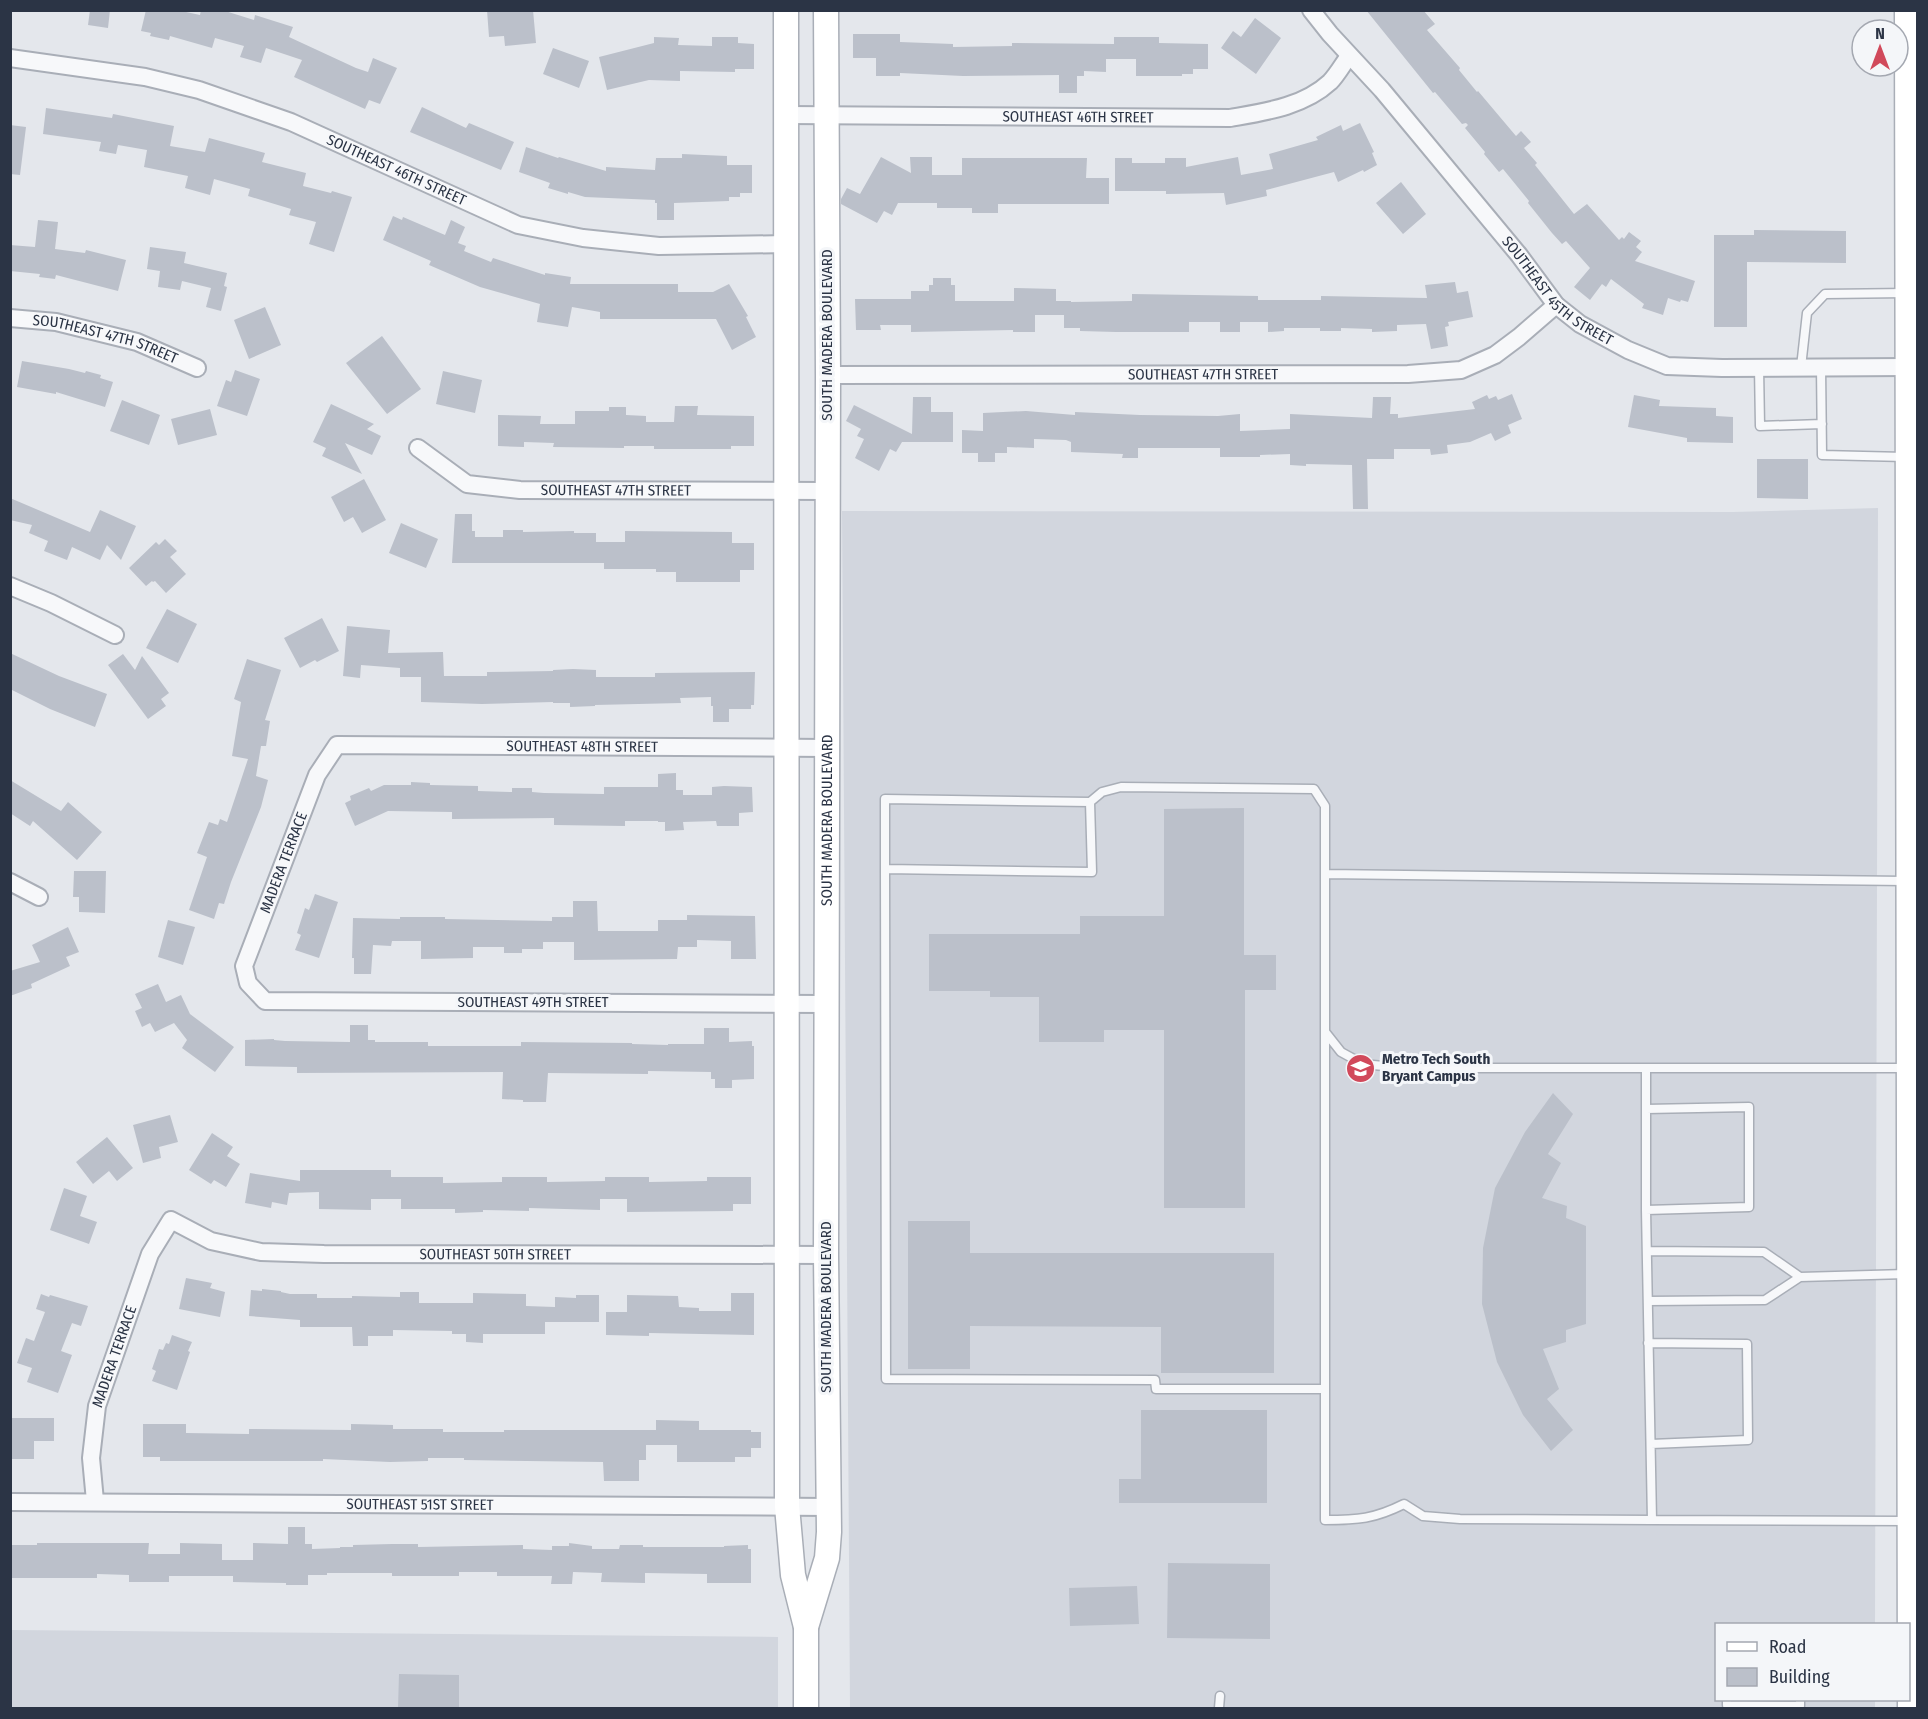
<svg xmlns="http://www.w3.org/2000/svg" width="1928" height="1719" viewBox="0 0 1928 1719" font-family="'Fira Sans Condensed',sans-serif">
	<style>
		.built { fill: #d2d6de }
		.building { fill: #bbc0ca }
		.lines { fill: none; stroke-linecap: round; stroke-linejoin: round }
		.lane-casing { stroke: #a9aeb7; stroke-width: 11 }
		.street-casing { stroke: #a9aeb7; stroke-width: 20 }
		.secondary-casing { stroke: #a9aeb7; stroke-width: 27 }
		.lane { stroke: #f7f8fa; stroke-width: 8 }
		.street { stroke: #f7f8fa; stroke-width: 16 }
		.secondary { stroke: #fff; stroke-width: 24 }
		.labels { text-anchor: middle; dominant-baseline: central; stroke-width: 6; stroke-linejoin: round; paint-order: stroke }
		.street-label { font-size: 15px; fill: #2b3445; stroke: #f4f6f9 }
		.poi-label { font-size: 15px; font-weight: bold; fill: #2b3445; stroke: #f4f6f9; text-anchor: start }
	</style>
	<rect width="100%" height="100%" fill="#e4e7ec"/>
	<path class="built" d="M1878 508 1875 1624H1716V1700H1875V1708H850L842 511 1733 512Z
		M11 1630 778 1637V1708H11Z"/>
	<path class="building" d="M90 10H110L108 28 88 25Z
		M146 10H177L200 15 201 10H222L254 20 255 15 293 27 289 37 356 68 368 72 373 58 397 68 380 104 369 100 365 109 294 77 302 60 266 48 261 63 240 57 244 46 215 38 212 48 170 36 169 40 150 36 151 33 141 31Z
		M487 10H533L536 43 505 46 504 36 489 37Z
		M1366 10H1423L1435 24 1427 30 1460 68 1459 70 1477 92 1478 91 1516 136 1521 131 1531 142 1524 148 1537 163 1535 165 1574 214 1587 204 1619 240 1622 237 1624 239 1629 232 1641 241 1636 247 1642 252 1635 261 1695 281 1688 302 1681 300 1680 302 1668 298 1663 315 1642 308 1644 304 1611 279 1606 287 1602 284 1590 300 1574 287 1590 268 1566 241 1562 244 1552 233 1528 203 1529 201 1503 169 1499 172 1484 154 1485 152 1465 128 1468 125 1466 123 1462 124 1435 92 1433 93Z
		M1255 18 1281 38 1256 74 1221 48 1233 31 1241 37Z
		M853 34H900V42L953 44V47L1012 46V43L1114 44V37H1159V43L1208 44V69H1193V74H1182V76H1136V59H1106V72L1084 71V76H1077V93H1059V75L963 76 900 73V76H876V58H853Z
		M654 37 679 38 678 45 712 46V37H738V43L754 44V69H735V72L680 71V81L649 80 607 90 599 57 654 43Z
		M553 48 589 61 579 88 543 74Z
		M422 107 466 128 469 123 514 142 501 170 410 132Z
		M46 108 112 118 113 114 174 126 170 146 205 152 209 138 265 153 262 162 306 173 303 186 331 193 332 191 352 197 334 252 309 244 316 222 289 215 291 209 248 196 250 189 214 179 210 195 185 188 188 176 144 167 147 150 118 145 116 154 99 151 101 142 43 134Z
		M1360 123 1374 152 1372 153 1377 165 1364 172 1363 170 1338 182 1334 172 1266 190 1267 196 1226 205 1224 193 1166 194V191H1115V158H1132V163H1165V158H1186V167L1238 157 1241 175 1273 169 1269 154 1318 140 1316 137 1341 125 1343 131Z
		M10 125 26 127 20 175 10 174Z
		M526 147 558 158 559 157 606 171V167L655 170 656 158H682V154L727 156V165H752V193H740V197H729V201L674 203V220H657V203H655V200L585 197 568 192V194L548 188 550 183 519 172Z
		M881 157 911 173 910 157H932V175H962V158H1087L1086 178H1109V204H998V213H972V208H937V203H898L892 215 884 211 877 223 841 204V199L847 188 860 194Z
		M1401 182 1426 214 1403 234 1376 203Z
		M393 216 402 220 403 217 445 235 451 220 465 227 458 243 466 246 464 251 491 262 493 258 545 275V273L571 277 570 284H678V292H713L729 284 748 316 746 317 756 337 732 350 716 319H600V312L572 307 568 327 537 322 540 304 480 287 429 265 431 261 383 240Z
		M38 220 58 222 55 249 85 253 86 250 126 260 118 291 56 275 55 279 39 277 40 274 10 271V245L35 247Z
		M1754 230 1846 231V263L1747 262V327H1714V235H1754Z
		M150 247 186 252 184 263 227 273 224 286 227 287 221 311 206 307 211 288 182 281 180 290 158 287 160 271 147 269Z
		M933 278H951V285H955V301H1014V288L1056 289V301H1071V302L1132 301V294L1258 296V300H1321V296L1427 298 1425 285 1455 282 1457 293 1468 291 1473 317 1448 322 1449 326 1445 327 1448 346 1431 349 1426 324 1397 325V331L1372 332V329L1341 328V331H1320V328H1284V331L1268 332V322H1240V332H1220V322H1189V332H1116L1080 331V328H1064V315H1035V332H1013V330L911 332V325H880L881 330H856L855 299H911V291H929V285H933Z
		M265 307 281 345 249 359 234 320Z
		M382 336 421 389 387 414 346 363Z
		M22 361 69 369 85 373 86 371 101 375 100 378 113 382 105 407 56 392V394L17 387Z
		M235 370 260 379 247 416 217 406 226 380 231 382Z
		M443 371 482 380 475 413 436 404Z
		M1512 394 1522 419 1508 425 1511 433 1495 441 1491 433 1470 442 1447 445 1448 453 1431 455 1430 449H1394V459H1367L1368 509H1353L1352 465 1306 464V466L1290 465V454L1260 455V457H1220V448H1138V458H1122L1123 454 1071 452V442L1066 440 1034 439V448L1007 447V453H995V462H978V453H962V430L983 431V413L1026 411 1075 415V412L1140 415 1218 416 1240 414V431L1290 429V414L1372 418 1373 397H1391L1390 414H1398V418L1475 409 1472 402 1487 395 1489 399 1496 396 1498 400Z
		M1634 395 1660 400 1659 406 1716 408V416L1733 417V443L1687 442V438L1628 427Z
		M913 397H931V412H953V442H902L896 452 890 449 879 471 855 458 864 439 857 436 861 429 846 421 854 405 912 434Z
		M122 400 160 415 149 445 110 431Z
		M331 404 374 424 367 429 381 436 372 455 345 443 362 474 322 456 326 448 313 442Z
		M675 406H698L697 415 754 416V446H731V449H654V446H624V448L553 447 554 443 524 442V447L498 446V415L541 416 540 424H575V411H609V407H626V415L646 416V422H674Z
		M210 409 217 435 178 445 171 419Z
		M1757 459H1808V499L1757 498Z
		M364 479 386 520 362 533 353 517 344 522 331 497Z
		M10 498 90 532 100 510 136 526 121 560 107 545 100 560 72 547 67 560 44 551 48 541 29 533 32 525 10 520Z
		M455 514H472V531H475V537H503V530H523V532L574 531V533H596V542H625V531L732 532V543H754V570H740V582H676V572H656V569H604V563H452Z
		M401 523 438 539 426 568 389 553Z
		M165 539 177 551 170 557 186 574 166 593 155 581 153 582 152 581 146 586 129 568 156 542 159 545Z
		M167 609 197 624 178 663 146 648Z
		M322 618 339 651 317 662 315 660 300 668 284 638Z
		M347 626 390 630 388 653 443 652 444 676H487V672L553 671V670L573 669 596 670V677H655V673L755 672 754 705H751V709H729V722H713V706H711V697L680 698 681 703 595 705V706L570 707V703H553V702L482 704 421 702V677H400V668L361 665 360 678 343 676Z
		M10 653 59 676 107 694 95 727 50 709 10 689Z
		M123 654 135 670 142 656 169 693 161 699 166 706 148 719 108 665Z
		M247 659 281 670 265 720 270 721 266 746H261L256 776 268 780 261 807 231 882 224 904 219 903 214 919 189 910 207 857 197 853 209 822 218 825 220 819 227 822 248 759 232 756 241 702 234 699Z
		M676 773V790H683V795H712V787L724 786 752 787 753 812 739 813V826H717L716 821 683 822 684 830 665 831V822H658V821H625V826L554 825V818L452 819V812L388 811 355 826 345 803 351 800 350 796 369 788 371 791 384 785H411V782L430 783V785L478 786V791L512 792V788H532V792L544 793 604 794V787H658V774Z
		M10 780 61 811 68 802 102 832 77 860 33 821 30 826 10 813Z
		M1244 808V955H1276V990H1245V1208H1164V1030H1104V1042H1039V997H990V991H929V934H1080V916H1164V809Z
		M74 871H106L105 913 79 912V897H73Z
		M315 894 338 902 319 958 295 950 301 935 297 933 305 908 309 910Z
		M573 901H597L598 931H658V920H687V915L755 916 756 959H731V941L697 940V947H678L677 959 574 960V942H543V949H522V953H504V947H473V958L421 959V941H392L391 946 373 945 371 974H354V958H352L353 918 400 919V917H445V919L552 921V917H573Z
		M168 920 195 927 183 965 158 957Z
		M68 927 79 952 66 957 70 966 31 984 32 988 10 996V971L40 962 32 945Z
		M158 984 166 1002 181 995 190 1014 234 1047 215 1072 182 1048 187 1040 174 1023 155 1032 150 1023 142 1027 135 1011 142 1008 135 994Z
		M350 1025H368V1040H375V1042H428V1046H521V1042L632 1043V1044L668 1045V1044H704V1028H729V1042L752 1041V1046H754V1079L732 1080V1088H715V1079H711V1072L648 1071V1074L548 1073 546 1102H523V1100L502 1099 503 1072 297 1073V1067L245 1066V1040L274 1039V1040L285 1041 350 1042Z
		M1553 1093 1573 1114 1548 1154 1561 1163 1542 1198 1567 1206 1566 1218 1586 1226V1324L1566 1330V1342L1543 1349 1559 1389 1547 1399 1573 1430 1551 1451 1523 1415 1497 1362 1482 1304 1483 1248 1495 1188 1525 1132Z
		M170 1115 178 1142 159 1147 161 1158 143 1163 133 1125Z
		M212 1133 233 1147 227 1156 240 1164 226 1187 214 1180 211 1184 189 1170Z
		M107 1137 133 1168 117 1181 109 1171 93 1184 76 1162Z
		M300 1170H391V1177H443V1183L502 1182V1177H547V1182L605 1181V1177H649V1182L707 1181V1177H751V1204H733V1211L627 1212V1199H600V1210L529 1208V1211L483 1210V1212L455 1213V1209H401V1199H371V1210L319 1209V1192L289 1193 287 1205 272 1202 271 1208 245 1203 250 1173 300 1181Z
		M64 1188 87 1196 80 1216 97 1222 89 1244 50 1230Z
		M908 1221H970V1253H1274V1373H1161V1327L970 1326V1369H908Z
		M186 1278 212 1283 210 1288 225 1292 220 1317 179 1309Z
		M262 1289 281 1291V1292L290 1294H317V1298H352V1296L400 1297V1292H419V1303H473V1293L526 1294V1306L555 1307V1297L576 1298V1295H599V1322H545V1334H483V1343L466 1342V1334H452V1331L393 1330V1336H368V1346H353L352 1327H300V1320L249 1316 251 1290 262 1291Z
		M731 1293H754V1335L649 1333V1336L606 1335V1312H627V1295L678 1296 679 1307 699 1308V1311H731Z
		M41 1294 49 1297 50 1295 88 1306 81 1326 72 1323 61 1351 72 1355 58 1393 27 1382 32 1368 17 1363 26 1338 34 1341 45 1312 36 1309Z
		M172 1335 192 1342 188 1351 190 1352 177 1390 152 1381 156 1371 152 1369 159 1349 163 1350 166 1343 169 1344Z
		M1141 1410H1267V1503H1119V1479H1141Z
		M12 1418H54V1441H34V1459H11Z
		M656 1420 699 1421V1430H751V1432H761V1448H751V1457H735V1462H677V1445H646V1460H639V1481H604L603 1462 464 1460V1458H428V1461L390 1462 323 1459V1461H160V1457H143V1424H186V1433L249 1434V1429L351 1430V1424L393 1425V1429H443V1432H504V1430H656Z
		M288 1527H305V1544H312V1549L340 1548V1547H353V1545L392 1544H418V1547L523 1545V1549L552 1550V1546H569V1543L592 1546V1549H619L620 1545H643V1547H724V1546L748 1545V1549H751V1583H707V1574L645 1573V1583L601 1582 602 1573 573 1572 572 1584H551L552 1576H497V1572H459V1576H392V1573H327V1575H308V1585H286V1583L233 1582V1576H169V1582H129V1575L97 1574V1578H10V1545H37V1543H149L148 1554H180V1543L222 1544V1560H253V1543L288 1544Z
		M1168 1563 1270 1564V1639L1167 1638Z
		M1137 1586 1139 1624 1070 1626 1069 1588Z
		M399 1674 459 1675V1708H398Z"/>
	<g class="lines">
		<defs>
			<path id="lane" d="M1759 367 1760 426 1822 424
				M1801 367 1807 313 1825 294 1907 293
				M1821 367 1822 455 1905 457
				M885 869V799L1090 802
				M1325 874 1905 881
				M1326 1033 1341 1052 1363 1064 1404 1068H1907
				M1646 1210 1749 1207V1107L1646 1109
				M1647 1251 1764 1252 1800 1277
				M1648 1301 1765 1300 1800 1277 1906 1274
				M1648 1343 1747 1344 1748 1440 1651 1444
				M1325 1389H1156L1155 1380 886 1379 885 869 1092 872 1090 802 1102 792 1121 787 1314 789 1325 806V1520C1358 1520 1374 1519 1404 1504L1423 1516 1460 1519 1652 1520 1646 1210V1068
				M1652 1520 1907 1521
				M1727 1700V1705L1800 1706V1700
				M1219 1708 1220 1696"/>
			<g id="street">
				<path id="s1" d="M1311 10 1330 34 1382 90 1519 255 1556 305 1580 324 1628 350 1667 366 1722 368 1907 367"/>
				<path id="s2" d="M10 58 145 77 199 90 291 122 518 225 583 238 659 246 786 244"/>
				<path id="s3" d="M787 115 1230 118C1264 112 1303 107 1330 82 1337 75 1343 64 1349 56"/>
				<path id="s4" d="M10 318 56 322 137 342 197 368"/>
				<path id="s5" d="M828 375 1408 374 1461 370 1495 355 1519 337 1556 305"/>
				<path id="s6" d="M418 448 467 484 520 490 826 491"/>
				<path d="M10 586 51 603 115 635"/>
				<path d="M10 882 39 897"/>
				<path id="s7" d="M826 1004 265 1001 248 983 244 966 317 775 337 745 826 748"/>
				<path id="s8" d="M95 1501 91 1458 97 1406 150 1254 171 1220 211 1241 261 1252 324 1254 826 1255"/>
				<path id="s9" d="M10 1502 828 1507"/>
			</g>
			<g id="secondary">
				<path d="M786 10 787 1506 793 1575 806 1627V1708"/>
				<path d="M1907 10 1910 1708"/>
				<path id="s10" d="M806 1627 827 1558 829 1532 826 1255 828 375 826 10"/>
			</g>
		</defs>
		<use href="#lane" class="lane-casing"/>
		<use href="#street" class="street-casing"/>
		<use href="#secondary" class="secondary-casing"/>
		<use href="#lane" class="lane"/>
		<use href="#street" class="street"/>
		<use href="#secondary" class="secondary"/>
	</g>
	<defs>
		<symbol id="school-disc" viewBox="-11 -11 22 22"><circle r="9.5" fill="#d1495b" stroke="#f4f6f9"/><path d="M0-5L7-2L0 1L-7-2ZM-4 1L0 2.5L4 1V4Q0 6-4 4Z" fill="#fff"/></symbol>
	</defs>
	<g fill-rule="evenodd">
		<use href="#school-disc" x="1344" y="1052" width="33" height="33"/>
	</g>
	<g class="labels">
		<g class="street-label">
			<text stroke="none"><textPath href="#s3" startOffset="291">SOUTHEAST 46TH STREET</textPath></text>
			<text stroke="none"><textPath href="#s2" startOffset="405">SOUTHEAST 46TH STREET</textPath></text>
			<text stroke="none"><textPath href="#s1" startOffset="375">SOUTHEAST 45TH STREET</textPath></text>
			<text transform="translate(827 335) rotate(-90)">SOUTH MADERA BOULEVARD</text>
			<text stroke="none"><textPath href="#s4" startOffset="98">SOUTHEAST 47TH STREET</textPath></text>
			<text stroke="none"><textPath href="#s5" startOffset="375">SOUTHEAST 47TH STREET</textPath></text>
			<text stroke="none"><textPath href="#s6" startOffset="210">SOUTHEAST 47TH STREET</textPath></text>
			<text stroke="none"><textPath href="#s7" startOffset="1089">SOUTHEAST 48TH STREET</textPath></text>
			<text stroke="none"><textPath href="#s10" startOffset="810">SOUTH MADERA BOULEVARD</textPath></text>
			<text stroke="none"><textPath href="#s7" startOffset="714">MADERA TERRACE</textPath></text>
			<text x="533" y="1002">SOUTHEAST 49TH STREET</text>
			<text stroke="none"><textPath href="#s8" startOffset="627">SOUTHEAST 50TH STREET</textPath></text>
			<text transform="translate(826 1307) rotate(-90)">SOUTH MADERA BOULEVARD</text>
			<text stroke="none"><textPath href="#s8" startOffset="148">MADERA TERRACE</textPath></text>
			<text stroke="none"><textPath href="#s9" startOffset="410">SOUTHEAST 51ST STREET</textPath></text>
		</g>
		<g class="poi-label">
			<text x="1382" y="1059">Metro Tech South<tspan x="1382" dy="17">Bryant Campus</tspan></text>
		</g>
	</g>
	<rect width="1928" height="1719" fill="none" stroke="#2b3445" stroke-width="24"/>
	<rect x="1715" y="1623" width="195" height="78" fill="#f4f6f9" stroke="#a4a8b1" stroke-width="1.5"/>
	<rect x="1727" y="1642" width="30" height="9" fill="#ffffff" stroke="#a4a8b1" stroke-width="1.5"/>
	<text x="1769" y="1653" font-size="18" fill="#2b3445">Road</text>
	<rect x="1727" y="1668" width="30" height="18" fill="#bbc0ca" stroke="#a4a8b1" stroke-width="1.5"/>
	<text x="1769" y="1683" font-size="18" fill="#2b3445">Building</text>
	<g transform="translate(1880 48)"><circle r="28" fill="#f4f6f9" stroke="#a4a8b1" stroke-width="1.5"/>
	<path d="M0-4.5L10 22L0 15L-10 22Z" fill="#d1495b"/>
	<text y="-9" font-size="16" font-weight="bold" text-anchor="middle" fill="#2b3445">N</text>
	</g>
</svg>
